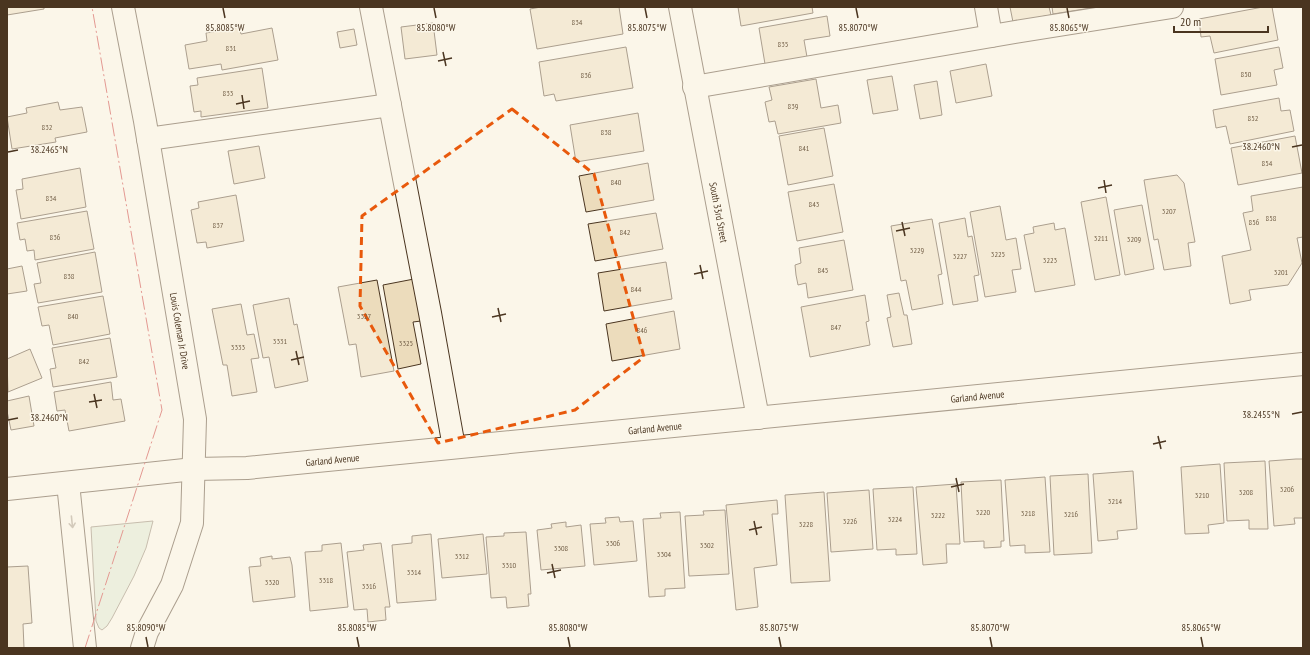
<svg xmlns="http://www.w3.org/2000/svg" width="1310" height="655" viewBox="0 0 1310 655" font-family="'PT Sans Narrow',sans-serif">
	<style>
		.green { fill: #dce7d0; stroke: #887966 }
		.building { fill: #ecdcbc; stroke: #4a3520 }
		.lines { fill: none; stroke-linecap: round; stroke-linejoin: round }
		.minor-casing { stroke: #4a3520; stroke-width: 24 }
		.minor { stroke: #fbf6e9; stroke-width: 22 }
		.power { stroke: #c62828; stroke-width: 1; stroke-dasharray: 14 3 2 3; stroke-linecap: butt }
		.oneway { stroke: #a29684 }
		.marked { fill: none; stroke: #e8590c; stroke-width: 3; stroke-dasharray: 8 5; stroke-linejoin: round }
		.ticks { fill: none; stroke: #4a3520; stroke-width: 1.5 }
		.labels { text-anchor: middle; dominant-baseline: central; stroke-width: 3; stroke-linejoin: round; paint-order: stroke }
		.number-label { font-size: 8px; fill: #725f47 }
		.street-label { font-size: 10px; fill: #4a3520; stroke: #fbf6e9 }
		.ticks-label { font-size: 10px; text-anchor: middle; fill: #4a3520; stroke: #fbf6e9; stroke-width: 3; stroke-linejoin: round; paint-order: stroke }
	</style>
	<rect width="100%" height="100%" fill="#fbf6e9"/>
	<path class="green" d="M153 521 146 548 134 576 112 618 107 626 102 630 99 628 96 621 91 527Z"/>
	<path class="building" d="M7 7H44V9L7 15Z
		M541 7H619L623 34 537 49 530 9Z
		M738 7H812L813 13 741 26Z
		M1010 7H1049L1051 15 1013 22Z
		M1052 7H1097L1053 14Z
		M1263 7H1272L1278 40 1214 53 1210 36 1201 37 1199 19Z
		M827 16 830 36 804 40 807 57 765 64 759 28Z
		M433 23 437 55 405 59 401 27Z
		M239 27 241 34 272 28 278 60 222 70 221 64 189 69 185 45 207 41 206 33Z
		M354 29 357 45 340 48 337 32Z
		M626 47 633 88 556 101 554 94 544 96 539 62Z
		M1279 47 1283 68 1274 70 1277 85 1221 95 1215 59Z
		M986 64 992 96 956 103 950 71Z
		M262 68 268 108 201 117V111L194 112 190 86 198 85 197 78Z
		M892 76 898 110 873 114 867 80Z
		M816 79 821 108 838 105 841 123 778 134 775 121 769 122 765 102 772 100 769 87Z
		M937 81 942 115 920 119 914 85Z
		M1279 98 1281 111 1290 110 1294 131 1230 144 1226 126 1216 128 1213 110Z
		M58 102 60 110 82 107 87 132 55 138 56 142 12 149 7 117 27 113 26 108Z
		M638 113 644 151 576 162 570 125Z
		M824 128 833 176 788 185 779 136Z
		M1295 136 1302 173 1238 185 1231 148Z
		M259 146 265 178 234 184 228 151Z
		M648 163 654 200 586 212 579 176Z
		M80 168 86 207 21 219 16 190 23 189 22 179Z
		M1177 175 1184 183 1195 242 1188 243 1191 266 1164 270 1158 239 1154 240 1144 180Z
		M834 184 843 232 797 241 788 192Z
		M1303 187V237L1297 238 1302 263 1288 285 1249 290 1251 300 1230 304 1222 256 1251 250 1243 213 1253 211 1251 196Z
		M236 195 244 241 207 248 206 242 197 243 191 210 199 208 198 202Z
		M1106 197 1120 275 1095 280 1081 202Z
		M1142 205 1154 269 1125 275 1114 210Z
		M1000 206 1006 240 1016 238 1021 269 1012 270 1016 292 985 297 970 212Z
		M87 211 94 249 35 260 34 250 27 251 25 239 20 240 17 223Z
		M656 213 663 249 595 261 588 224Z
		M965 218 968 237 972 236 979 275 974 276 978 301 953 305 939 223Z
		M932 219 942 274 938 275 943 304 912 310 906 280 901 281 891 226Z
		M1054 223 1055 230 1065 228 1075 285 1035 292 1024 235 1034 233 1033 227Z
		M844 240 853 290 808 298 806 283 798 285 796 275 795 265 801 263 799 248Z
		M95 252 102 292 38 303 34 284 41 283 37 263Z
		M666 262 672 299 604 311 598 273Z
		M22 266 27 291 7 294V269Z
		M414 279 421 321 413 322 421 364 398 369 383 285Z
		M377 280 394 371 361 377 356 344 349 345 338 287Z
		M899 293 904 315H907L912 344 893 347 887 318 891 317 887 295Z
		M865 295 869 321 866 322 870 345 810 357 801 307Z
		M103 296 110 334 53 345 49 325 42 326 38 307Z
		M289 298 294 325 297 324 308 381 275 388 269 357 263 358 253 305Z
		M241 304 247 335 254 334 259 358 251 359 257 392 232 396 227 365H223L212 309Z
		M674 311 680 349 612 361 606 324Z
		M110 338 117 377 53 387 50 369 56 368 52 348Z
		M30 349 42 378 8 392 7 359Z
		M111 382 113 400 121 399 125 421 69 431 65 410 57 411 54 392Z
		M29 396 34 426 11 430 7 411V401Z
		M1296 459H1303V518H1294L1295 524 1274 526 1269 461Z
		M1265 461 1268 529H1249V520L1227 521 1224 463Z
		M1220 464 1224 523 1208 525 1209 533 1185 534 1181 467Z
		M1133 471 1137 529 1117 531 1118 539 1098 541 1093 474Z
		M1088 474 1092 553 1054 555 1050 476Z
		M1045 477 1050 552 1025 553V545L1010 546 1005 480Z
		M1001 480 1004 541H1001V547L984 548V541L964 542 961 482Z
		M956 484 960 544H946L947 563 923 565 916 487Z
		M913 487 917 554 896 555V549L877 550 873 489Z
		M869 490 873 549 831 552 827 493Z
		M824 492 830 581 791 583 785 495Z
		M777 500 778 514H772L777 565 754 568 758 607 736 610 726 505Z
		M725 510 729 574 689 576 685 516 704 515 703 511Z
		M680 512 685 588 665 589V596L649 597 643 519 661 518 660 513Z
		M619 517 620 522 633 521 637 561 594 565 590 524 606 523 605 518Z
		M566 522V527L581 525 585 566 541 570 537 530 552 528 551 524Z
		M526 532 531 594H528L529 606 507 608 506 597 491 598 486 537 504 536V533Z
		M431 534 436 600 397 603 392 545 412 543V536Z
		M483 534 487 574 442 578 438 539Z
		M341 543 348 607 310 611 305 552 322 551V545Z
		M381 543 390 607H385L386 620 368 622 367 609 354 610 347 552 364 550 363 545Z
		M272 556V559L290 557 292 565 295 597 253 602 249 567 261 566 260 558Z
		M28 566 32 623 23 624 24 648H7V567Z"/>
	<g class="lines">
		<defs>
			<g id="minor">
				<path id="s1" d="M123 7 145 121 195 419 192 523 172 585 147 632 142 648"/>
				<path d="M371 7 430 313 454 447"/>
				<path id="s2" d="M680 7 758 418"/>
				<path d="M986 7 991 36"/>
				<path d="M694 87 1015 32 1172 7"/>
				<path d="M148 139 390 105"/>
				<path d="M68 483 85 648"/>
				<path id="s3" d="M7 489 194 469 247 468 1303 364"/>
			</g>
		</defs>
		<use href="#minor" class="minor-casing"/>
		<use href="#minor" class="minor"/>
		<path class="power" d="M85 648 162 410 92 7"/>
	</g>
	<defs><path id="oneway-shaft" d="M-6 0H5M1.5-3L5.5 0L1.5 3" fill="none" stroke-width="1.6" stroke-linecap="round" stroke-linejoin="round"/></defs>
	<use class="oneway" href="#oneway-shaft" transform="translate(72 522) rotate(84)"/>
	<path d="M0 0H1310V655H0ZM512 109 594 174 644 357 575 410 438 443 360 306 362 216Z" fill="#fbf6e9" fill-opacity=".55" fill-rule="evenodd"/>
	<path class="marked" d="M512 109 594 174 644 357 575 410 438 443 360 306 362 216Z"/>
	<path class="ticks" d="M223 8 225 18M434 8 436 18M645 8 647 18M856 8 858 18M1067 8 1069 18M443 52 446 66M438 61 452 58M242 95 244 109M236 104 250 101M1292 147 1302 145M8 152 18 150M1104 180 1106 193M1098 188 1112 185M902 222 905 236M896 231 910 228M700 265 703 279M694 274 708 271M498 308 501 322M492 317 506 314M296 351 299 365M291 360 304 357M94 394 97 408M89 402 102 400M1292 414 1302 412M8 420 18 418M1158 436 1161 449M1153 444 1166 441M956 478 959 492M951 487 964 484M754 521 757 535M749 530 762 527M552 564 555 578M547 573 561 570M146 637 148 647M357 637 359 647M568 637 570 647M779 637 781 647M990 637 992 647M1201 637 1203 647"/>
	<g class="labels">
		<g class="number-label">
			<text x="577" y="22">834</text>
			<text x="783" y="44">835</text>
			<text x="231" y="48">831</text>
			<text x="1246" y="74">850</text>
			<text x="586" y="75">836</text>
			<text x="228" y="93">833</text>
			<text x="793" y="106">839</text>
			<text x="1253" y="118">852</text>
			<text x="47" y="127">832</text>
			<text x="606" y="132">838</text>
			<text x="804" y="148">841</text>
			<text x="1267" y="163">854</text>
			<text x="616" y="182">840</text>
			<text x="51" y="198">834</text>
			<text x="814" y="204">843</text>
			<text x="1169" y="211">3207</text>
			<text x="1271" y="218">858</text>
			<text x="1254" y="222">856</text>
			<text x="218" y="225">837</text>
			<text x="625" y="232">842</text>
			<text x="55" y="237">836</text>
			<text x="1101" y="238">3211</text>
			<text x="1134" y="239">3209</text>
			<text x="917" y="250">3229</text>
			<text x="998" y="254">3225</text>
			<text x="960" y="256">3227</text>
			<text x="1050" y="260">3223</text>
			<text x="823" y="270">845</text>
			<text x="1281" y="272">3201</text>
			<text x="69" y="276">838</text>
			<text x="636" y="289">844</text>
			<text x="73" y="316">840</text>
			<text x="364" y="316">3327</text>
			<text x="836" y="327">847</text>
			<text x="642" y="330">846</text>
			<text x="280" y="341">3331</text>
			<text x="406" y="343">3325</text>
			<text x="238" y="347">3333</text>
			<text x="84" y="361">842</text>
			<text x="1287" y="489">3206</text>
			<text x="1246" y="492">3208</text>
			<text x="1202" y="495">3210</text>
			<text x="1115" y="501">3214</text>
			<text x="983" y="512">3220</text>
			<text x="1028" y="513">3218</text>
			<text x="1071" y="514">3216</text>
			<text x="938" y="515">3222</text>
			<text x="895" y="519">3224</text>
			<text x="850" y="521">3226</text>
			<text x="806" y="524">3228</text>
			<text x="613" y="543">3306</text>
			<text x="707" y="545">3302</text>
			<text x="561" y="548">3308</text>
			<text x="664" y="554">3304</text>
			<text x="462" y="556">3312</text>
			<text x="509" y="565">3310</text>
			<text x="414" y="572">3314</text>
			<text x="326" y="580">3318</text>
			<text x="272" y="582">3320</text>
			<text x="369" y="586">3316</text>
		</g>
		<g class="street-label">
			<text stroke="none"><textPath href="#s2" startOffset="209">South 33rd Street</textPath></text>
			<text stroke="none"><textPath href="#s1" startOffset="329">Louis Coleman Jr Drive</textPath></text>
			<text stroke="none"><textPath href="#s3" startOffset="975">Garland Avenue</textPath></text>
			<text stroke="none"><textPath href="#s3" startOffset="651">Garland Avenue</textPath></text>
			<text stroke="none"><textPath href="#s3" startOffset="327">Garland Avenue</textPath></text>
		</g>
	</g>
	<g class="ticks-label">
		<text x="225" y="31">85.8085°W</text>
		<text x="436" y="31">85.8080°W</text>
		<text x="647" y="31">85.8075°W</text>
		<text x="858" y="31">85.8070°W</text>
		<text x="1069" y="31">85.8065°W</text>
		<text x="1261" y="150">38.2460°N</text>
		<text x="49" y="153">38.2465°N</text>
		<text x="1261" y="418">38.2455°N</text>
		<text x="49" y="421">38.2460°N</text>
		<text x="146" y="631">85.8090°W</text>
		<text x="357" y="631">85.8085°W</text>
		<text x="568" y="631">85.8080°W</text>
		<text x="779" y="631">85.8075°W</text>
		<text x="990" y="631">85.8070°W</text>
		<text x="1201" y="631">85.8065°W</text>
	</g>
	<rect width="1310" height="655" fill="none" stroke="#4a3520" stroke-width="16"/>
	<path d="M1174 26v6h94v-6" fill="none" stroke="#4a3520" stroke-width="2"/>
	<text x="1180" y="26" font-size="12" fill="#4a3520" stroke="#fbf6e9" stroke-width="3" paint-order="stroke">20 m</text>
</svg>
